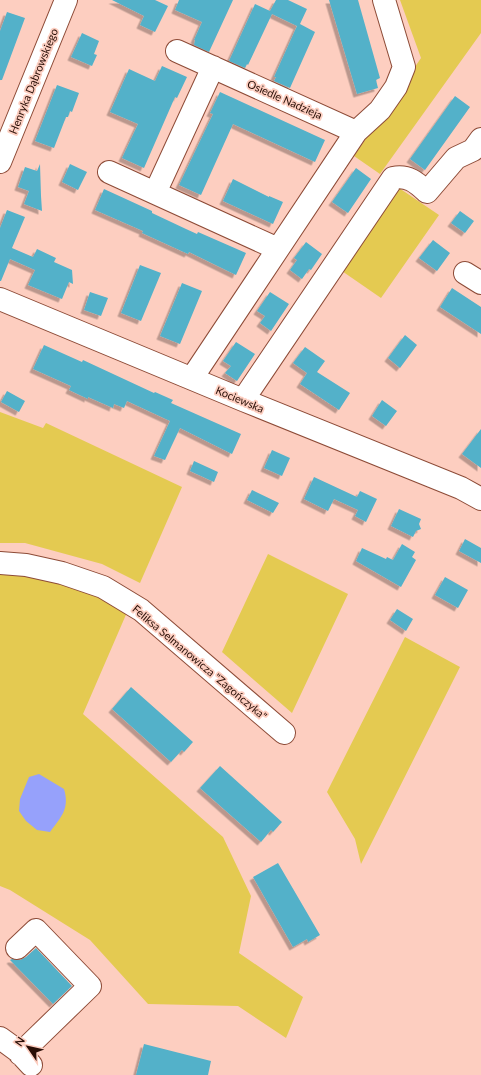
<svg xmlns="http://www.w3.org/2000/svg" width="481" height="1075" viewBox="0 0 481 1075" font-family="Lato,sans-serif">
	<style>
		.green { fill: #e4ca51 }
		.water { fill: #96a1fb }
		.building { fill: #53b1c9; filter: url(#shadow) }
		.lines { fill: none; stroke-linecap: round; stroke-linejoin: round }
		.minor-casing { stroke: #8d4b37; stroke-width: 24 }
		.minor { stroke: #fff; stroke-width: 22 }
		.labels { text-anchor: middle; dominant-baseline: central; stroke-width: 3.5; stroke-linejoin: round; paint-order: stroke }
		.street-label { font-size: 11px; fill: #290f07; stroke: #fdcec0 }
	</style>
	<defs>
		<filter id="shadow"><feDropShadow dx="-3.5" dy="3.5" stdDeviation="0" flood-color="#0004"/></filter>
	</defs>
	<rect width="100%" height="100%" fill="#fdcec0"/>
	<path class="green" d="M400 0H481V33L380 174 354 156 421 58Z
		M396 186 439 215 381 298 339 269Z
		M0 412 43 428 46 423 182 487 140 583 102 564 25 543H0Z
		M268 554 348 594 292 713 222 652Z
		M0 573 43 574 93 588 128 610 83 714 223 837 251 896 239 953 303 997 286 1038 238 1006 148 1004 90 940 10 890 0 886Z
		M405 637 460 667 361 864 355 839 327 792Z"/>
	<path class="water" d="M39 774 64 789C70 809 61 817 50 832L37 830 26 821 19 811 20 799 29 777Z"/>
	<path class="building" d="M112 0H155L168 6 155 32 140 25 144 16Z
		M179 0H233L209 52 194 45 195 40H194L202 22 175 10Z
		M276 0H288L307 9 300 24 315 32 290 88 274 81 276 77H274L297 26 272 14 248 65 247 64 245 68 229 61 255 4 270 11Z
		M329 0H358L380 78 376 80 378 88 357 94Z
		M7 12 25 18 2 80H0V31Z
		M82 33 99 41 94 54 97 55 92 66 71 57Z
		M162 66 187 77 177 98 175 97 144 168 122 158 138 124 110 112 129 69 155 81Z
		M57 85 79 93 72 112 70 111 68 117H66L54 148 35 141Z
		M220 92 325 140 315 162 233 124 201 195 179 185 213 114 210 113Z
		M455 96 470 107 425 170 410 159Z
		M40 164 41 196 42 211 24 204 29 191 18 187 25 167 37 171Z
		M70 164 87 172 78 190 62 182Z
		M356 168 371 179 348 213 332 202Z
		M233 179 269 197V196L283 202 273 224 223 201Z
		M104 189 152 211V213L186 229 197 234 198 232 246 253 236 275 189 252 188 254 142 233 143 231 95 210Z
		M7 210 25 217 12 248 33 257 37 249 56 258 54 262 72 270 73 284 69 282 62 299 28 285 35 270 10 259 1 281H0V228Z
		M460 211 474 221 465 233 451 223Z
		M433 240 450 253 437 271 419 258Z
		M306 242 322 254 311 270 309 269 302 279 290 270 297 260 294 258Z
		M140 265 161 273 141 321 121 313Z
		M182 283 202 291 180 344 160 336Z
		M452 288 481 307V334L440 307Z
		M90 292 108 298 101 316 84 310Z
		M270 292 289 304 271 331 260 323 265 316 257 311Z
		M405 335 417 345 400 368 388 358Z
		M236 342 255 354 237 381 225 373 231 366 223 361Z
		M44 345 82 362 83 360 154 393 155 392 173 400 171 403 241 434 232 454 180 428 165 460 154 456 170 421 127 401 124 408 114 404 113 408 88 397V399L69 390 71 386 33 369Z
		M305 347 325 361 317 372 350 393 339 410 300 384 307 373 293 363Z
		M7 391 25 401 19 412 1 402Z
		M382 400 397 411 386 426 372 416Z
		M481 429V468L462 454Z
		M272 450 290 458 282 476 264 468Z
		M194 461 218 472 214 482 190 471Z
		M314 477 357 497 360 491 377 499 366 522 355 516 358 510 334 499 328 511 304 499Z
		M252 490 279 503 273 513 247 500Z
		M399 509 421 519 419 524 421 529 416 531 413 537 391 526Z
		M465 539 481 548V563L459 551Z
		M402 544 415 552 412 557 416 560 401 587 356 561 362 548 386 559 387 557 393 560Z
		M445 577 468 590 458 608 435 595Z
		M397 609 413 619 406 631 390 620Z
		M131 687 193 742 184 752 182 750 171 762 112 709Z
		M220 766 282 822 273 832 271 830 261 842 200 788Z
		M278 863 320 935 308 942 307 939 293 947 253 877Z
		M36 948 72 986 53 1004 10 960 12 959 20 960 26 957Z
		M144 1044 211 1061 208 1075H136Z"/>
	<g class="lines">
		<defs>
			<path id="minor" d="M177 51 356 132 380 110 396 87 404 67 384 0
				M0 162 66 0
				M109 172 278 249
				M155 193 213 67
				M465 273 481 283
				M0 299 243 400 461 488 481 499
				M192 378 356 132
				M243 400 393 178C408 175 416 182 427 192L456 158 473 150 481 139
				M0 563 26 565 62 573 103 587 141 610 284 733
				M17 948 36 930 90 986 20 1054
				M0 1038 18 1051 31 1065"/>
		</defs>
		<use href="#minor" class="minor-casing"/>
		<use href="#minor" class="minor"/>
	</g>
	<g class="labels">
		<g class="street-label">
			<text transform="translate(33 81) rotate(-68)">Henryka Dąbrowskiego</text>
			<text transform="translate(285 99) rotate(24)">Osiedle Nadzieja</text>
			<text transform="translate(240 399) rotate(23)">Kociewska</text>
			<text transform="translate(200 662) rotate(40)">Feliksa Selmanowicza "Zagończyka"</text>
		</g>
	</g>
	<g transform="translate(28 1047) rotate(304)" stroke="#fdcec0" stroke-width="3" paint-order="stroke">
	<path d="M0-3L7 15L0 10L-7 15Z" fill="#290f07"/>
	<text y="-6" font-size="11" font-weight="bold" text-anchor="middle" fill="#290f07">N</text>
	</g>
</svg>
